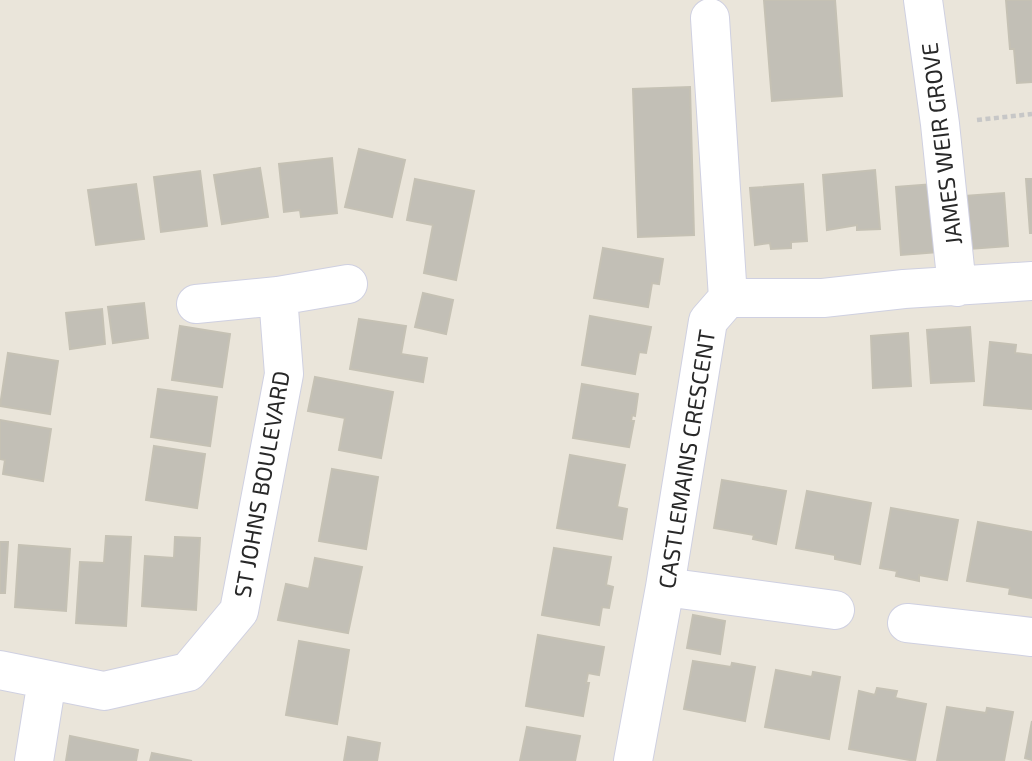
<svg xmlns="http://www.w3.org/2000/svg" width="1032" height="761" viewBox="0 0 1032 761" font-family="'Exo 2',sans-serif">
	<style>
		.building { fill: #c2bfb6; stroke: #c5c1b4; stroke-width: 2 }
		.lines { fill: none; stroke-linecap: round; stroke-linejoin: round }
		.street-casing { stroke: #cfd0e1; stroke-width: 40 }
		.path { stroke: #c7c7c7; stroke-width: 4.5; stroke-dasharray: 5 3.5; stroke-linecap: butt }
		.street { stroke: #fff; stroke-width: 38 }
		.labels { text-anchor: middle; dominant-baseline: central; stroke-width: 6; stroke-linejoin: round; paint-order: stroke }
		.street-label { font-size: 23px; fill: #282828; stroke: #fff }
	</style>
	<rect width="100%" height="100%" fill="#eae5da"/>
	<path class="building" d="M764 0H835L842 96 772 101Z
		M1006 0H1032V82L1017 83 1014 49H1010Z
		M690 87 694 235 638 237 633 89Z
		M359 149 405 160 392 217 345 207Z
		M332 158 337 213 301 217 300 210 284 212 279 164Z
		M260 168 268 217 222 224 214 175Z
		M875 170 880 229 857 230V225L827 230 823 175Z
		M200 171 207 226 161 232 154 177Z
		M415 179 474 191 456 280 424 273 433 225 407 220Z
		M1026 179H1032V233H1030Z
		M136 184 144 239 96 245 88 190Z
		M803 184 807 241 791 242V248L771 249 770 243 755 245 750 188Z
		M934 184 938 252 901 255 896 187Z
		M1004 193 1008 246 969 249 965 196Z
		M603 248 663 259 659 284 652 283 648 307 594 298Z
		M423 293 453 300 446 334 415 327Z
		M144 303 148 338 113 343 108 307Z
		M102 309 105 344 70 349 66 313Z
		M590 316 651 327 646 353 639 352 635 374 582 365Z
		M359 319 406 326 401 354 427 358 423 382 350 369Z
		M180 326 230 334 222 387 172 380Z
		M970 327 974 381 931 383 927 330Z
		M908 333 911 386 873 388 871 336Z
		M990 342 1016 345 1015 353 1032 355V409L984 405Z
		M8 353 58 361 50 414 0 406Z
		M315 377 393 392 381 458 339 450 345 418 308 411Z
		M582 384 638 394 635 416 632 415 631 421H634L629 447 573 438Z
		M158 389 217 397 210 446 151 437Z
		M0 420 51 429 43 481 3 474 5 460 0 459Z
		M154 446 205 454 197 508 146 500Z
		M570 455 625 465 617 507 627 509 622 539 557 528Z
		M332 469 378 477 366 549 319 541Z
		M722 480 786 491 776 544 753 539 754 535 714 528Z
		M807 491 871 503 860 564 835 559V555L796 548Z
		M891 508 958 520 947 580 919 575V581L896 576 897 571 880 568Z
		M978 522 1032 532V598L1009 594 1010 588 967 581Z
		M106 536 131 537 126 626 76 623 80 562 104 563Z
		M175 537 200 538 196 610 142 606 145 556 174 558Z
		M0 542H8L5 593H0Z
		M19 545 70 549 66 611 15 607Z
		M554 548 611 557 606 585 613 587 609 608 602 607 599 625 542 615Z
		M315 558 362 567 348 633 278 620 286 584 309 589Z
		M693 615 725 621 720 654 687 648Z
		M538 635 604 647 599 675 588 673 586 683H589L583 716 526 706Z
		M299 641 349 650 337 724 286 715Z
		M693 661 731 667 732 663 755 667 745 721 684 709Z
		M776 670 812 677 813 672 840 677 829 739 765 727Z
		M877 688 897 691 895 698 926 704 915 761 849 749 859 691 875 695Z
		M947 707 986 713 987 708 1013 712 1004 761H937Z
		M1032 721V760L1025 758Z
		M527 727 580 736 575 761H520Z
		M70 736 138 750 136 761H66Z
		M348 737 380 743 377 761H344Z
		M152 753 192 761H150Z"/>
	<g class="lines">
		<defs>
			<path id="street" d="M923 0 940 124 957 287
				M710 18 728 298
				M196 304 278 296 348 284
				M665 587 835 610
				M907 623 1032 637
				M0 670 104 691 188 672 239 611 284 374 278 296
				M34 761 47 680
				M633 761 665 587 708 321 728 298H823L904 289 1032 281"/>
		</defs>
		<use href="#street" class="street-casing"/>
		<path class="path" d="M977 120 1032 114"/>
		<use href="#street" class="street"/>
	</g>
	<g class="labels">
		<g class="street-label">
			<text transform="translate(941 144) rotate(-97)">JAMES WEIR GROVE</text>
			<text transform="translate(686 459) rotate(-81)">CASTLEMAINS CRESCENT</text>
			<text transform="translate(261 484) rotate(-80)">ST JOHNS BOULEVARD</text>
		</g>
	</g>
</svg>
